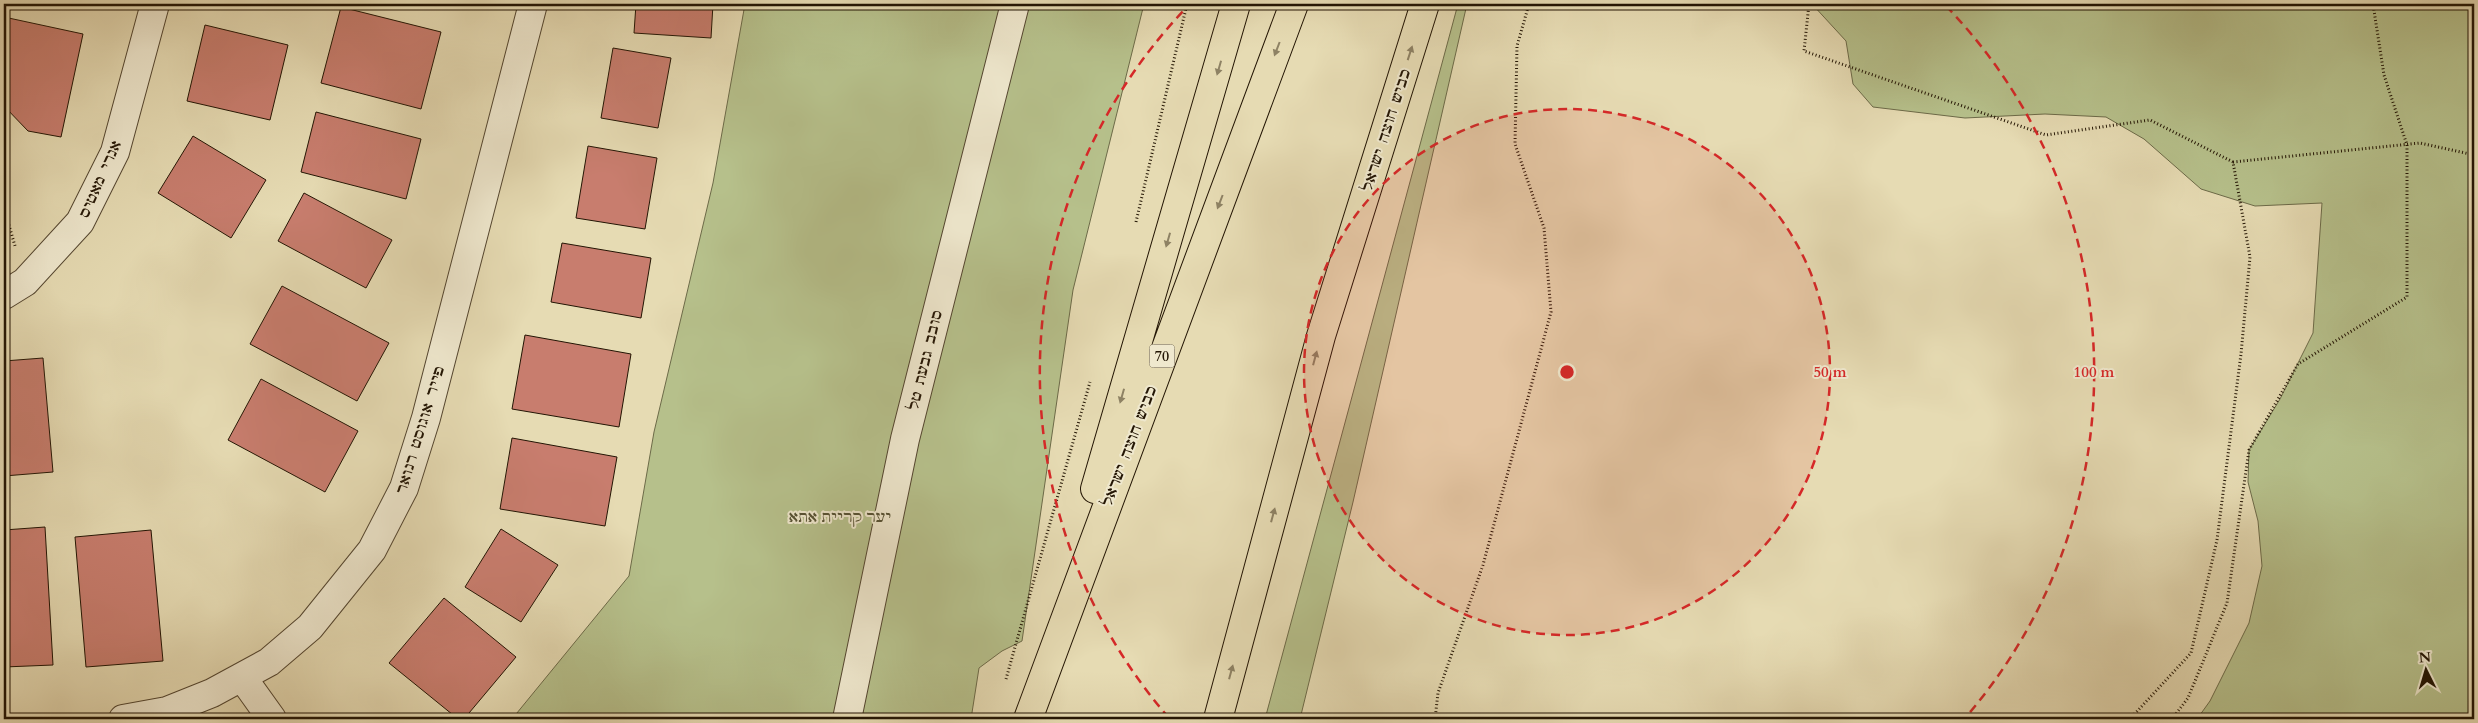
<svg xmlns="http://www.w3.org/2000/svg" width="2478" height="723" viewBox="0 0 2478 723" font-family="Cardo,'Frank Ruhl Libre',serif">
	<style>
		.green { fill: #b6c08b; stroke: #6c6a48 }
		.building { fill: #c87d6e; stroke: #231504 }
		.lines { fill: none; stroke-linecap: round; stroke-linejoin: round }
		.minor-casing { stroke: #544630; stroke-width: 30 }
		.highway-casing { stroke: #231504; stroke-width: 30 }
		.path { stroke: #231504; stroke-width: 3; stroke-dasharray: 1 2.5; stroke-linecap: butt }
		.minor { stroke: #efe8ce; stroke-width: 28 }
		.highway { stroke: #e6dbb3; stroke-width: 28 }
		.oneway { fill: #8e8264 }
		.ring { fill: none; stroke: #d62828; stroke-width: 2.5; stroke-dasharray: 9 6 }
		.labels { text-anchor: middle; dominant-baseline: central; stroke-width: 4; stroke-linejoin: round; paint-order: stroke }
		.shield { fill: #efe8ce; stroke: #605441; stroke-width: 1 }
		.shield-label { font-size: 14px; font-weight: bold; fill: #231504 }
		.street-label { font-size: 15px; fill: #231504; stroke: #efe8ce }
		.park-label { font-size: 15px; font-style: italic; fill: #565133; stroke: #efe8ce }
		.centre { fill: #d62828; stroke: #efe8ce; stroke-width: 2.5 }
		.ring-label { font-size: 15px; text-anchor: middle; font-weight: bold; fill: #d62828; stroke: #efe8ce; stroke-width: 4; stroke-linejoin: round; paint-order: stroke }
	</style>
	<rect width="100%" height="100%" fill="#e6dbb3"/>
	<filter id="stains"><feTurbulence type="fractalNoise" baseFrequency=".004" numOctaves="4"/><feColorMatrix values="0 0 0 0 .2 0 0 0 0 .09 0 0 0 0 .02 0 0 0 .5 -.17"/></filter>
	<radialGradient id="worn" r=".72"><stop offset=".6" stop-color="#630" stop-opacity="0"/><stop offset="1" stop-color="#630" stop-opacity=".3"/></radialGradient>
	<path class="green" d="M745 4H1144L1073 290 1022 641 1002 651 979 668 971 719H512L629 576 654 432 713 183Z
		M1458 4H1467L1353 502 1300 719H1265Z
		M1812 4H2474V719H2197L2210 701 2249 623 2262 566 2258 521 2248 482 2249 450 2280 399 2313 333 2322 203 2255 206 2201 189 2144 139 2106 117 2045 114 1965 118 1873 107 1853 84 1846 41Z"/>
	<path class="building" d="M427 4H441L440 7Z
		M636 4H713L711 38 634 33Z
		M341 7 441 32 421 109 321 83Z
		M4 17 83 34 61 137 28 131 4 106Z
		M205 25 288 45 270 120 187 101Z
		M613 48 671 58 658 128 601 118Z
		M316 112 421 139 406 199 301 172Z
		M193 136 266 180 231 238 158 193Z
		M588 146 657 158 645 229 576 218Z
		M304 193 392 240 366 288 278 241Z
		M562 243 651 258 641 318 551 302Z
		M282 286 389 343 357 401 250 344Z
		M525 335 631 354 619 427 512 409Z
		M43 358 53 472 4 476V361Z
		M261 379 358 431 325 492 228 440Z
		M512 438 617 457 605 526 500 509Z
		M45 527 53 665 4 667V530Z
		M501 529 558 565 521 622 465 587Z
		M151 530 163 661 86 667 75 537Z
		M444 598 516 657 464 719H458L389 663Z"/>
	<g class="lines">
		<defs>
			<path id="minor" d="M4 295 25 282 80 222 115 152 155 4
				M242 677 272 719
				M123 719 167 711 212 693 269 662 310 627 372 550 404 488 426 418 533 4
				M847 719 905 439 1015 4"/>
			<path id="highway" d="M1095 489 1236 4
				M1028 719 1294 4
				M1218 719 1321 336 1425 4"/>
		</defs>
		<use href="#minor" class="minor-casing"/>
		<use href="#highway" class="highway-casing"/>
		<path class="path" d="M1809 4 1804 51 2046 135 2150 120 2233 162 2250 257 2241 354 2217 540 2191 653 2130 719
			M2233 162 2420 143 2474 155
			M4 208 15 246
			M1136 222 1187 4
			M1006 679 1090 382
			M1435 719 1438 693 1483 565 1551 312 1544 228 1515 144 1517 46 1529 4
			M2172 719 2188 698 2227 603 2249 450 2298 364 2407 297V145L2384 75 2373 4"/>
		<use href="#minor" class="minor"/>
		<use href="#highway" class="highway"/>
	</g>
	<defs><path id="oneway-solid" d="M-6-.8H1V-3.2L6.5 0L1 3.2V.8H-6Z" transform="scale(1.25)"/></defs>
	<g class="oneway">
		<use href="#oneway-solid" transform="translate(1277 49) rotate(111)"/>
		<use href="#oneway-solid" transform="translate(1410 53) rotate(-72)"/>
		<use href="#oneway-solid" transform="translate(1219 68) rotate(106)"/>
		<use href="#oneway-solid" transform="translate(1220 202) rotate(111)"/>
		<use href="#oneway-solid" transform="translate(1168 240) rotate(106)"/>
		<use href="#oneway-solid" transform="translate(1315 358) rotate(-75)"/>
		<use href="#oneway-solid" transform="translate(1122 396) rotate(106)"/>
		<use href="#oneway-solid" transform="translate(1273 515) rotate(-75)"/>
		<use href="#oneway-solid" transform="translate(1231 672) rotate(-75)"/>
	</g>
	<circle cx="1567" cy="372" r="263" fill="#d62828" fill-opacity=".12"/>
	<g class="ring">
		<circle cx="1567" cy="372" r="263"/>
		<path d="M1169 718A527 527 0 0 1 1188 6M1946 6A527 527 0 0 1 1965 718"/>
	</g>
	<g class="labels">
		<rect class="shield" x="1149.5" y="344.5" width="25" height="23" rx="4"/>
		<g class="shield-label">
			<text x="1162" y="356">70</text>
		</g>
		<g class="street-label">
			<text transform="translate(1386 130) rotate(-72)">כביש חוצה ישראל</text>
			<text transform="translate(100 179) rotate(-66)">אנרי מאטיס</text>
			<text transform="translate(925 360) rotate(-76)">סובב גבעת טל</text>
			<text transform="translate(420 430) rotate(-73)">פייר אוגוסט רנואר</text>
			<text transform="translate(1129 446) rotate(-69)">כביש חוצה ישראל</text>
		</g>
		<g class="park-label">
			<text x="840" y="517">יער קריית אתא</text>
		</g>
	</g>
	<circle cx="1567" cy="372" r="8" class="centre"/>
	<g class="ring-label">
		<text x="1830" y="377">50 m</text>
		<text x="2094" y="377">100 m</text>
	</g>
	<rect width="2478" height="723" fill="none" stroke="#e6dbb3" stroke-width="20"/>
	<rect x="5" y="5" width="2468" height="713" fill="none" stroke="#231504" stroke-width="2.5"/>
	<rect x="10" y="10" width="2458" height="703" fill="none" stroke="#231504"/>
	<g transform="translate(2426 670) rotate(355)" stroke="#efe8ce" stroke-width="4" paint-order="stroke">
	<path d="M0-4L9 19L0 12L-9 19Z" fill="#231504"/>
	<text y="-8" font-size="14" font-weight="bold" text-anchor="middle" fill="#231504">N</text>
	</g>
	<rect width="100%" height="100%" filter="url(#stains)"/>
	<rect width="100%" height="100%" fill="url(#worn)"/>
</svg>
